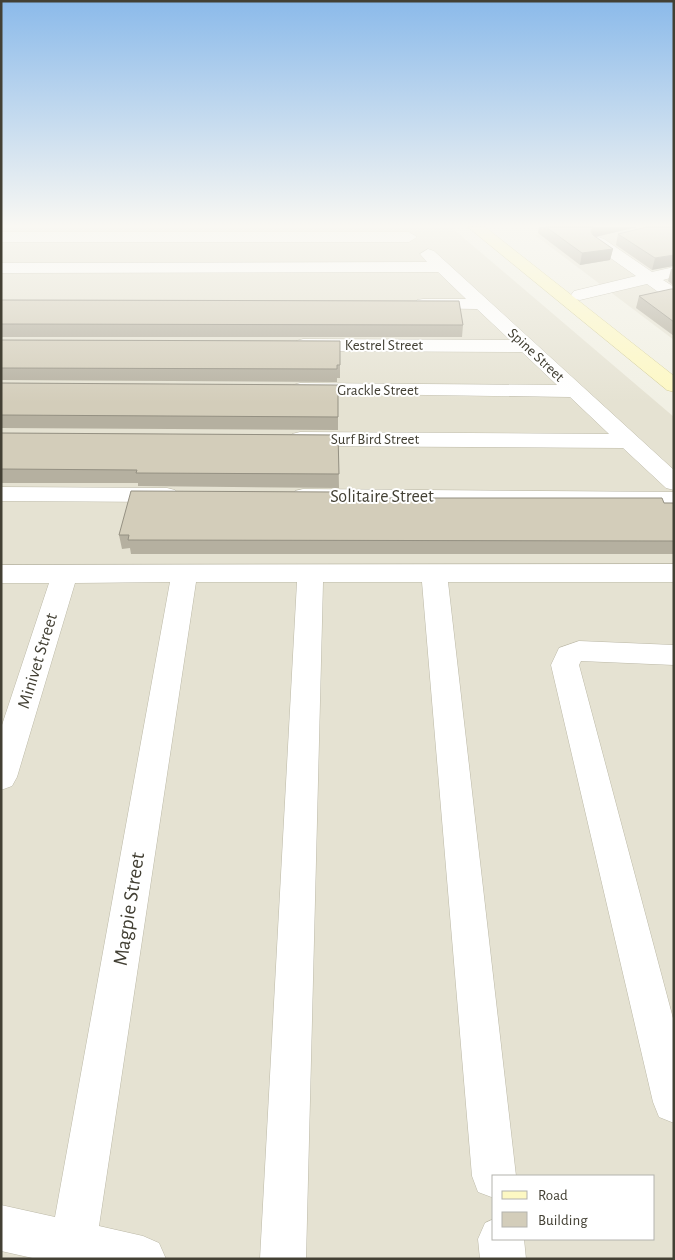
<svg xmlns="http://www.w3.org/2000/svg" width="675" height="1260" viewBox="0 0 675 1260" font-family="'Alegreya Sans',sans-serif">
	<style>
		.residential { fill: #e5e2d2; fill-rule: evenodd }
		.lines { fill: none; stroke-linecap: round; stroke-linejoin: round }
		.street-casing { stroke: #bcb9a7; stroke-width: 1 }
		.secondary-casing { stroke: #d1cb95; stroke-width: 1 }
		.street { fill: #fff; fill-rule: evenodd }
		.secondary { fill: #fdf8c3; fill-rule: evenodd }
		.wall { fill: #b5b0a0 }
		.shaded-wall { fill: #949082 }
		.building { fill: #d3cdba; stroke: #949082 }
		.labels { text-anchor: middle; dominant-baseline: central; stroke-width: 4; stroke-linejoin: round; paint-order: stroke }
		.far-street-label { font-size: 15px; fill: #434034; stroke: #fff }
		.street-label { font-size: 18px; fill: #434034; stroke: #fff }
		.near-street-label { font-size: 21px; fill: #434034; stroke: #fff }
	</style>
	<rect width="100%" height="100%" fill="#f1f0e4"/>
	<path class="residential" d="M1 227H451L674 417V1259H1ZM494 1176H654V1239H494Z
		M574 227H674V340L535 235Z"/>
	<g class="lines">
		<defs>
			<path id="street" d="M1 232H409L417 237 409 242H1Z
				M598 237 604 239 652 272 674 267V277L663 280 674 287V300L668 299 647 284 580 300 574 299 571 295 574 291 636 276 592 245 590 242Z
				M428 249 434 251 674 470V490L666 488 623 448 300 446 292 444 289 439 292 434 300 432 609 434 570 397 293 393 290 389 293 385 300 383 557 385 522 352 303 351 296 349 294 345 296 341 303 339 510 340 477 309 417 308 414 304 417 300 423 299H466L438 272 1 273V263L427 262 420 254Z
				M1 487 167 488 175 490 179 495 175 500 167 502 1 501Z
				M303 489 674 492V506L303 503 295 501 291 496 295 491Z
				M674 564V582H448L516 1176H494V1198L478 1192 472 1176 422 582H323L306 1259H260L297 582H196L99 1226 143 1236 159 1243 166 1259H37L1 1251V1205L55 1217 170 582 75 583 17 777 12 786 1 790V728L49 583H1V565Z
				M579 641 674 645V665L581 661 579 665 674 1022V1123L659 1117 653 1102 551 665 559 648Z
				M494 1219V1239H524L526 1259H480L478 1239 485 1223Z"/>
			<path id="secondary" d="M468 227H485L674 376V392L667 390Z"/>
		</defs>
		<use href="#street" class="street-casing"/>
		<use href="#secondary" class="secondary-casing"/>
		<use href="#street" class="street"/>
		<use href="#secondary" class="secondary"/>
	</g>
	<path class="wall" d="M539 227H637L596 237 613 249 610 260 580 265 538 233Z
		M674 227 652 270 616 245 618 234Z
		M674 268V286L668 281 671 269Z
		M674 289V336L636 308 639 296Z
		M1 300 463 325 462 337H1Z
		M1 340 340 341V378H337V382L1 380Z
		M1 383 338 385V430L1 428Z
		M1 433 338 435 339 488 138 486V483H1Z
		M339 498 674 503V554H131L130 548 122 549 119 535Z"/>
	<path class="shaded-wall" d="M593 227H637L590 238 591 232Z
		M613 249 610 260 580 265 582 253Z
		M674 255V266L652 270 655 258Z"/>
	<path class="building" d="M546 227H593L591 232 593 235 613 249 582 253Z
		M647 227H674V255L655 258 618 234Z
		M671 289H674V322L639 296Z
		M1 300 459 301 463 325 1 324Z
		M1 340 340 341V365H337V369L1 368Z
		M1 383 338 385V417L1 415Z
		M1 433 338 435 339 474 136 473 137 470 1 469Z
		M131 491 339 492V498H662L664 503H674V541L128 540 129 535H119Z"/>
	<linearGradient id="sky" x2="0" y2="1"><stop stop-color="#8bbaea"/><stop offset="0.56" stop-color="#f9f8f3"/><stop offset="1" stop-color="#f9f8f3" stop-opacity="0"/></linearGradient>
	<rect width="675" height="403" fill="url(#sky)"/>
	<g class="labels">
		<g class="far-street-label">
			<text x="384" y="345">Kestrel Street</text>
			<text transform="translate(536 355) rotate(43)">Spine Street</text>
			<text x="378" y="390">Grackle Street</text>
			<text x="375" y="439">Surf Bird Street</text>
		</g>
		<g class="street-label">
			<text x="382" y="497">Solitaire Street</text>
			<text transform="translate(38 661) rotate(-73)">Minivet Street</text>
		</g>
		<g class="near-street-label">
			<text transform="translate(129 909) rotate(-81)">Magpie Street</text>
		</g>
	</g>
	<rect width="675" height="1260" fill="none" stroke="#434034" stroke-width="5"/>
	<rect x="492" y="1175" width="162" height="65" fill="#ffffff" stroke="#b4b3ae"/>
	<rect x="502" y="1191" width="25" height="8" fill="#fdf8c3" stroke="#b4b3ae"/>
	<text x="538" y="1200" font-size="15" fill="#434034">Road</text>
	<rect x="502" y="1212" width="25" height="15" fill="#d3cdba" stroke="#b4b3ae"/>
	<text x="538" y="1225" font-size="15" fill="#434034">Building</text>
</svg>
